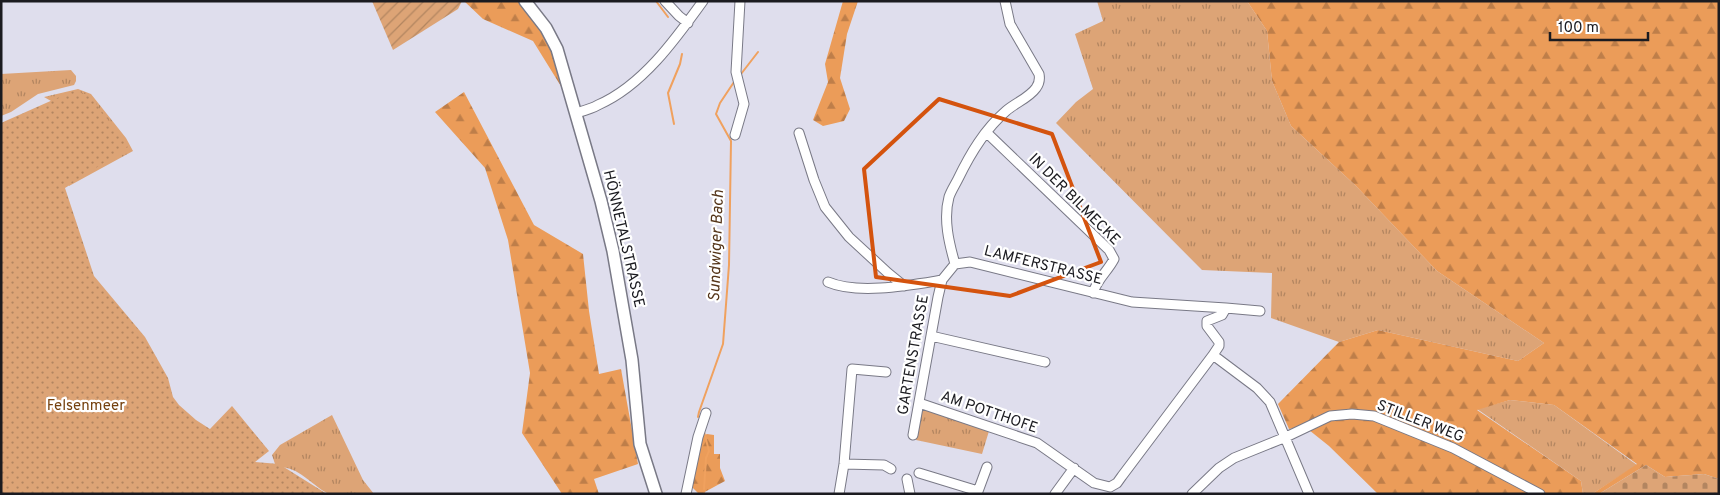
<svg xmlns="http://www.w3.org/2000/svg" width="1720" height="495" viewBox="0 0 1720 495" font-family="Overpass,sans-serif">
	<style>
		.grass { fill: url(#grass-tufts) }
		.forest { fill: url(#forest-firs) }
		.cemetery { fill: url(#cemetery-stones) }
		.park { fill: url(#park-dots) }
		.garden { fill: url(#garden-furrows) }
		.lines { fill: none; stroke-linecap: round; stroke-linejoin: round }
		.stream { stroke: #f0a15e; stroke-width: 2 }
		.minor-casing { stroke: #797986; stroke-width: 11 }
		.major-casing { stroke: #797986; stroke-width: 14 }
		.minor { stroke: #fff; stroke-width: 9 }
		.major { stroke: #fff; stroke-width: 11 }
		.marked { fill: none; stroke: #d4530e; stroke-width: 4; stroke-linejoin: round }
		.labels { text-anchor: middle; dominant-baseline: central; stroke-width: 4.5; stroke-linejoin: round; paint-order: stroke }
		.street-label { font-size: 15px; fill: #1b1b20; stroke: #fff }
		.park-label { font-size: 15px; fill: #75410e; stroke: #fff }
		.water-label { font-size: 16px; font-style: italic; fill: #543418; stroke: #fff }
	</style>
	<defs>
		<pattern id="grass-tufts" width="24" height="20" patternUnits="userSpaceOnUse" patternTransform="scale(1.25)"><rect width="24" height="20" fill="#dda476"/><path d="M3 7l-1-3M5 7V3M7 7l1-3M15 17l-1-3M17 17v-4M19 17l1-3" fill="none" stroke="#b28560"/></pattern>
		<pattern id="forest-firs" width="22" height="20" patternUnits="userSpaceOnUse" patternTransform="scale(1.25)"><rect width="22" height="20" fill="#eb9c59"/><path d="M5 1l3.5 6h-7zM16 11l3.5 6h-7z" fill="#be7e49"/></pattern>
		<pattern id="cemetery-stones" width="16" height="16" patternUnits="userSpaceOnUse" patternTransform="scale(1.25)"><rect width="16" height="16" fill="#dda476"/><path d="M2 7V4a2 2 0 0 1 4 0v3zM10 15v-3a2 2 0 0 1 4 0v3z" fill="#b28560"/></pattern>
		<pattern id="park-dots" width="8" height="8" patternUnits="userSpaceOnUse" patternTransform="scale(1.25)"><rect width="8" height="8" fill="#dda476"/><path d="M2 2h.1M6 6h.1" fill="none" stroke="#b28560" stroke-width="1.8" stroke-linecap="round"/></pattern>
		<pattern id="garden-furrows" width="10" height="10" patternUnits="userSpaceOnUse" patternTransform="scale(1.25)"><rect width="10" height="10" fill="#dda476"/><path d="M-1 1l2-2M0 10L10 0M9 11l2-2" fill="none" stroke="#b28560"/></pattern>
	</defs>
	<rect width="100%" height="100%" fill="#dfdeed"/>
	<path class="grass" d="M1097 1H1247L1267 31 1272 81 1291 126 1355 185 1437 271 1544 343 1518 361 1378 330 1339 342 1271 318 1272 273 1202 270 1056 123 1076 102 1093 89 1075 34 1103 21Z
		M71 70 76 76V81L74 85 38 94 11 112 1 116V74Z
		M78 89 91 94 126 138 133 151 69 186 62 176 51 101 44 97Z
		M1510 400 1554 405 1637 465 1592 494H1583L1581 481 1477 409Z
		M921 406 989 431 982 454 916 440Z
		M332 415 363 480 374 494C365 494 334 495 327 493 309 483 299 466 276 467L272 455 280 445Z"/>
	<path class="forest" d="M464 1H518L540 29 555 56 567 96 533 41 483 19Z
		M843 1H858L847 34 840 78 850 109 844 121 823 126 813 120 828 82 825 64Z
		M1247 1H1719V479L1704 474 1665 477 1646 465 1599 494H1592L1637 464 1554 405 1510 400 1477 410 1581 481 1583 494H1378L1329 446 1304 426 1289 429 1278 404 1339 342 1378 330 1518 361 1544 343 1437 271 1355 185 1291 126 1272 81 1267 31Z
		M464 92 534 225 583 254 589 311 599 374 621 369 638 464 594 479 599 494H562L522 433 530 373 508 240 485 168 435 112Z
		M707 434 714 435V454H720V468L725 481 701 494H699L692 487 702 436Z"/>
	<path class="cemetery" d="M1646 465 1665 477 1704 474 1719 479V494H1599Z"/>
	<path class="park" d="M73 91 83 93 92 98 128 147 65 188 94 276 145 337 168 378 173 397 179 405 196 420 210 429 232 406 269 451 255 462 279 464 327 494H1V123Z"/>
	<path class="garden" d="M372 1H462L458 9 393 50Z"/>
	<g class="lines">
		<path class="stream" d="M656 1 668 17
			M741 74 758 52
			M674 124 668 93 680 64 682 54
			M698 417 699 412 723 344 729 265 731 141 716 114 720 103 734 82
			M704 489 706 458 709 451 704 432
			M704 493V494"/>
		<defs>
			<path id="minor" d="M665 1 679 16 688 23
				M576 113C583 111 591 109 598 105 642 86 675 40 703 1
				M986 132 1109 250 1114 259C1108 271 1097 279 1093 293
				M799 133 814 180 825 207 849 237 888 273 904 286
				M735 135 744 104 736 72 740 1
				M955 264C949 243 943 219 949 197 951 191 955 185 958 179 970 154 984 130 1006 111 1015 103 1029 98 1036 88 1039 84 1040 79 1039 74L1010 24 1005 1
				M828 282C858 295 911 285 942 280
				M1226 308 1222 315 1207 321V326L1219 342V346L1213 355 1257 388 1270 402 1309 494
				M931 336 1045 362
				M919 403 1037 443 1094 483 1110 487 1117 483 1122 476 1213 355
				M913 435 938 297 942 280 955 264 970 262 1132 302 1226 308 1260 311
				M844 464 884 465 891 469
				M919 473 978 491
				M907 479 910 494
				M686 494 698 437 706 413
				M839 494 844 464 852 369 886 372
				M977 494 987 467
				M1055 494 1074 468
				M1192 494 1219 468 1234 458 1286 437 1330 416 1352 414 1374 416 1453 448 1540 494"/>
			<path id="major" d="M525 1 546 28 557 49 601 201 613 251 632 360 640 444 656 494"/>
		</defs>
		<use href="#minor" class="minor-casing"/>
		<use href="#major" class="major-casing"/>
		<use href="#minor" class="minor"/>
		<use href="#major" class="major"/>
	</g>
	<path class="marked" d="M939 99 1052 134 1101 262 1010 296 876 277 864 169Z"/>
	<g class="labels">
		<g class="street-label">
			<text transform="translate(1074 200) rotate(45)">IN DER BILMECKE</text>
			<text transform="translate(623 239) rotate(77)">HÖNNETALSTRASSE</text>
			<text transform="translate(1043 266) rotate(14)">LAMFERSTRASSE</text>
			<text transform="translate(914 355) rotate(-80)">GARTENSTRASSE</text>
			<text transform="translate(989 413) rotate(19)">AM POTTHOFE</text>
			<text transform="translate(1420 422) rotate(21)">STILLER WEG</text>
		</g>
		<g class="park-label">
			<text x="86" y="406">Felsenmeer</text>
		</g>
		<g class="water-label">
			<text transform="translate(717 246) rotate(-88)">Sundwiger Bach</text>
		</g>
	</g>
	<rect width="1720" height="495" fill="none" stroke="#1b1b20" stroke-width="5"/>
	<path d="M1550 32v8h98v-8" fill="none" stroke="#1b1b20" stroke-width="2.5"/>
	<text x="1558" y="32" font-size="15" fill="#1b1b20" stroke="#ffffff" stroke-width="4" paint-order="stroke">100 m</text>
</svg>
